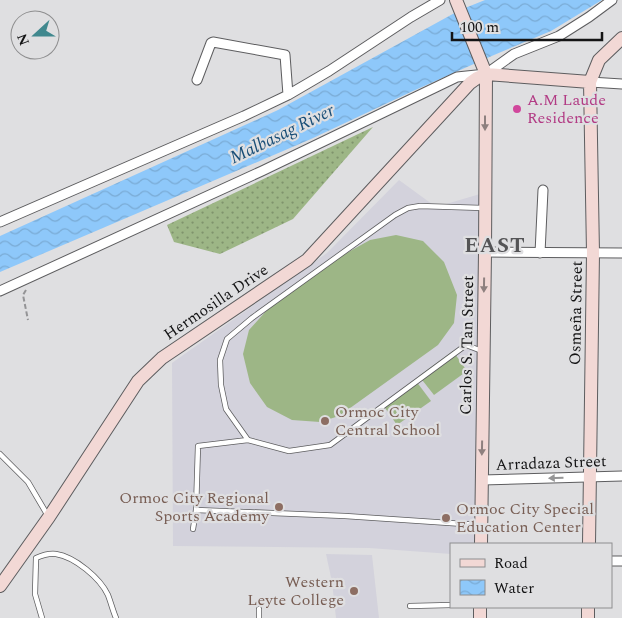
<svg xmlns="http://www.w3.org/2000/svg" width="622" height="618" viewBox="0 0 622 618" font-family="Spectral,serif">
	<style>
		.built { fill: #d3d2dc }
		.grass { fill: url(#grass-dots) }
		.garden { fill: #9db686 }
		.water { fill: url(#water-waves) }
		.lines { fill: none; stroke-linecap: round; stroke-linejoin: round }
		.lane-casing { stroke: #5d5d5f; stroke-width: 6 }
		.street-casing { stroke: #5d5d5f; stroke-width: 11 }
		.secondary-casing { stroke: #5d5d5f; stroke-width: 14 }
		.path { stroke: #949496; stroke-width: 2; stroke-dasharray: 5 2.5; stroke-linecap: butt }
		.lane { stroke: #fff; stroke-width: 4.5 }
		.street { stroke: #fff; stroke-width: 9 }
		.secondary { stroke: #f2d8d5; stroke-width: 12 }
		.oneway { fill: #8e807f }
		.oneway2 { fill: #959596 }
		.hotel-dot { fill: #d1479c; stroke: #dfdfe1; stroke-width: 2 }
		.education-dot { fill: #8d6e63; stroke: #dfdfe1; stroke-width: 2 }
		.labels { text-anchor: middle; dominant-baseline: central; stroke-width: 4.5; stroke-linejoin: round; paint-order: stroke }
		.hotel-label { font-size: 16px; fill: #b23c85; stroke: #dfdfe1; text-anchor: start }
		.street-label { font-size: 16px; fill: #141415; stroke: #dfdfe1 }
		.education-label { font-size: 16px; fill: #785e54; stroke: #dfdfe1; text-anchor: start }
		.water-label { font-size: 18px; font-style: italic; fill: #194e77; stroke: #dfdfe1 }
		.district-label { font-size: 21px; font-weight: bold; letter-spacing: 1px; fill: #545456; stroke: #dfdfe1 }
	</style>
	<defs>
		<pattern id="grass-dots" width="8" height="8" patternUnits="userSpaceOnUse" patternTransform="scale(1.25)"><rect width="8" height="8" fill="#9db686"/><path d="M2 2h.1M6 6h.1" fill="none" stroke="#7f936c" stroke-width="1.8" stroke-linecap="round"/></pattern>
		<pattern id="water-waves" width="16" height="10" patternUnits="userSpaceOnUse" patternTransform="scale(1.25)"><rect width="16" height="10" fill="#8ec8fa"/><path d="M0 5q4-4 8 0t8 0" fill="none" stroke="#7aabd5"/></pattern>
	</defs>
	<rect width="100%" height="100%" fill="#dfdfe1"/>
	<path class="built" d="M399 180 436 207 480 194 477 544H451V554L369 548 173 546 172 363 327 253Z
		M326 554 372 555 379 618H336L332 582Z"/>
	<path class="grass" d="M373 127 293 219 220 254 174 242 167 225Z"/>
	<path class="garden" d="M396 235 423 241 444 262 457 295 454 323 438 345 339 416 320 422 292 420 267 407 250 383 243 354 249 330 267 310 343 255 370 240Z
		M453 351 467 371 434 395 419 376Z
		M416 381 431 401 397 425 383 405Z"/>
	<path class="water" d="M485 0H602L551 31 494 55 413 91 311 139 0 272V236L278 110 460 10Z"/>
	<g class="lines">
		<defs>
			<path id="lane" d="M248 440 226 409 221 385 220 360 227 339 252 318 395 215 408 208 420 206 483 208
				M0 454 28 482 48 516
				M196 510 345 516 479 525
				M193 529 196 510 198 446 248 440 289 451 330 445 466 345 482 351
				M410 606 451 605
				M42 618 35 594 36 558C43 555 49 553 56 554 75 557 100 578 108 595 111 603 113 611 116 618
				M259 618V609"/>
			<path id="street" d="M197 80 211 43 213 42 285 55 288 95
				M590 82 622 84
				M0 222 244 116 288 95 329 71 411 17 440 0
				M485 252 622 253
				M540 253 543 190
				M0 291 262 171 457 77 486 74 514 54 559 36 589 17 612 0
				M482 480 622 476
				M611 561H622"/>
			<path id="secondary" d="M456 0 486 74 485 252 481 544
				M589 544 593 253 590 82 599 60 622 38
				M0 586 49 517 138 381 162 358 307 260 470 83 477 78 486 74 590 82
				M480 607V618
				M588 618V607"/>
		</defs>
		<use href="#lane" class="lane-casing"/>
		<use href="#street" class="street-casing"/>
		<use href="#secondary" class="secondary-casing"/>
		<path class="path" d="M26 290 23 295 28 320"/>
		<use href="#lane" class="lane"/>
		<use href="#street" class="street"/>
		<use href="#secondary" class="secondary"/>
	</g>
	<defs><path id="oneway-solid" d="M-6-.8H1V-3.2L6.5 0L1 3.2V.8H-6Z" transform="scale(1.25)"/></defs>
	<g class="oneway">
		<use href="#oneway-solid" transform="translate(485 123) rotate(90)"/>
		<use href="#oneway-solid" transform="translate(484 285) rotate(91)"/>
		<use href="#oneway-solid" transform="translate(482 448) rotate(91)"/>
	</g>
	<use class="oneway2" href="#oneway-solid" transform="translate(556 478) rotate(178)"/>
	<circle class="hotel-dot" cx="517" cy="109" r="5"/>
	<g class="education-dot">
		<circle cx="325" cy="421" r="5"/>
		<circle cx="279" cy="507" r="5"/>
		<circle cx="446" cy="518" r="5"/>
		<circle cx="354" cy="591" r="5"/>
	</g>
	<g class="labels">
		<g class="hotel-label">
			<text x="527" y="100">A.M Laude<tspan x="527" dy="18">Residence</tspan></text>
		</g>
		<g class="street-label">
			<text transform="translate(216 302) rotate(-34)">Hermosilla Drive</text>
			<text transform="translate(576 313) rotate(-89)">Osmeña Street</text>
			<text transform="translate(467 345) rotate(-89)">Carlos S. Tan Street</text>
			<text transform="translate(551 463) rotate(-2)">Arradaza Street</text>
		</g>
		<g class="education-label">
			<text x="335" y="412">Ormoc City<tspan x="335" dy="18">Central School</tspan></text>
			<text x="269" y="498" text-anchor="end">Ormoc City Regional<tspan x="269" dy="18">Sports Academy</tspan></text>
			<text x="456" y="509">Ormoc City Special<tspan x="456" dy="18">Education Center</tspan></text>
			<text x="344" y="582" text-anchor="end">Western<tspan x="344" dy="18">Leyte College</tspan></text>
		</g>
		<g class="water-label">
			<text transform="translate(282 134) rotate(-26)">Malbasag River</text>
		</g>
		<g class="district-label">
			<text x="495" y="246">EAST</text>
		</g>
	</g>
	<rect x="450" y="543" width="162" height="65" fill="#dfdfe1" stroke="#8e8e8f"/>
	<rect x="460" y="559" width="25" height="8" fill="#f2d8d5" stroke="#8e8e8f"/>
	<text x="494" y="568" font-size="15" fill="#141415">Road</text>
	<rect x="460" y="580" width="25" height="15" fill="url(#water-waves)" stroke="#8e8e8f"/>
	<text x="494" y="593" font-size="15" fill="#141415">Water</text>
	<g transform="translate(35 35) rotate(249)"><circle r="24" fill="#dfdfe1" stroke="#8e8e8f"/>
	<path d="M0-4L9 19L0 12L-9 19Z" fill="#40888e"/>
	<text y="-8" font-size="14" font-weight="bold" text-anchor="middle" fill="#141415">N</text>
	</g>
	<path d="M452 32v8h150v-8" fill="none" stroke="#141415" stroke-width="2.5"/>
	<text x="460" y="32" font-size="15" fill="#141415" stroke="#dfdfe1" stroke-width="4" paint-order="stroke">100 m</text>
</svg>
